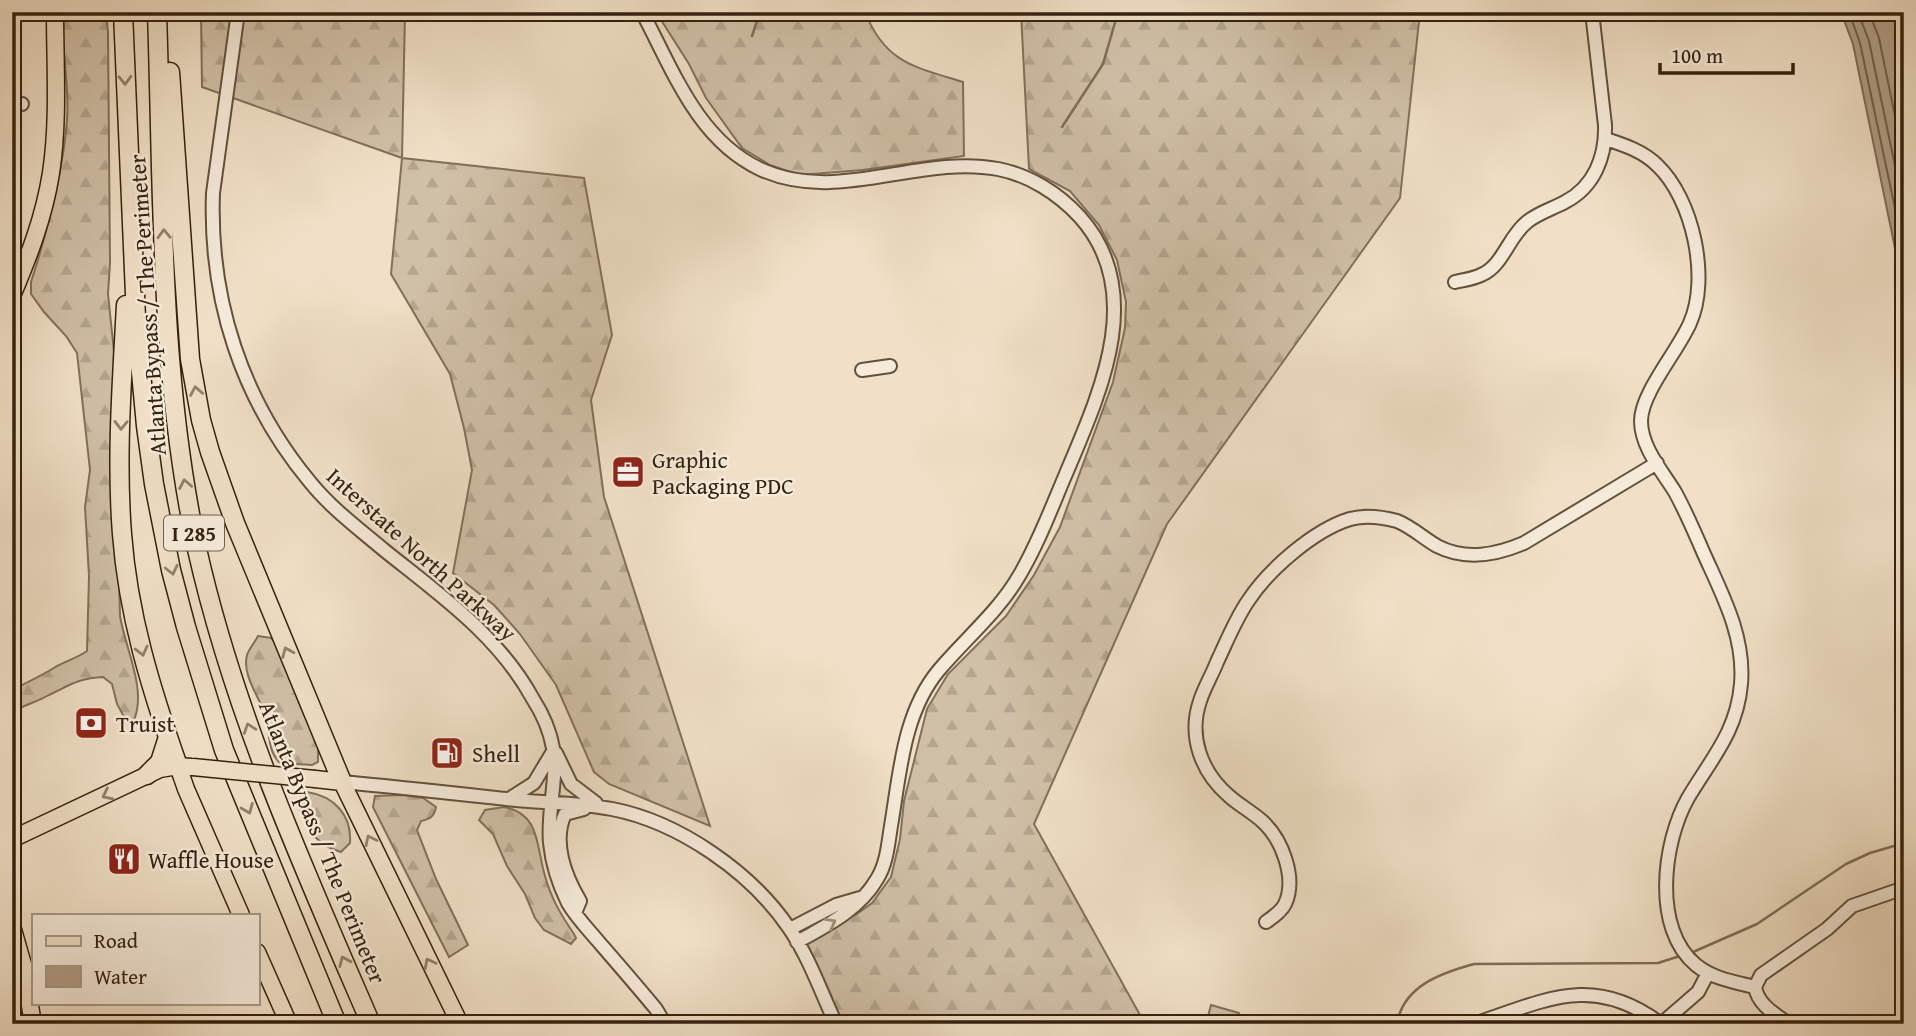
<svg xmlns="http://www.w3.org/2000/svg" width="1916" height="1036" viewBox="0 0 1916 1036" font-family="'Gentium Book Plus',serif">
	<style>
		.forest { fill: url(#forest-firs); stroke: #82705b; stroke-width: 2 }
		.pitch { fill: #d1c0a8; stroke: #82705b; stroke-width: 2 }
		.water { fill: #b19f88; stroke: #7f6d57; stroke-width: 2 }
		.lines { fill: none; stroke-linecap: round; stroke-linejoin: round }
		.shore { stroke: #72604b; stroke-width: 2 }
		.stream { stroke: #7f6d57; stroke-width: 2.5 }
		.minor-casing { stroke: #63513c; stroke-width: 16 }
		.major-casing { stroke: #34210e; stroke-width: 19 }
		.highway-casing { stroke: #34210e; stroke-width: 21 }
		.minor { stroke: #f6ebdb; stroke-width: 12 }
		.major { stroke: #f1e0c7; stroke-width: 16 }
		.highway { stroke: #f1e0c7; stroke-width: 18 }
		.major-bridge-casing { stroke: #34210e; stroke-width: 19; stroke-linecap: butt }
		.major-bridge { stroke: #f1e0c7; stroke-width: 16 }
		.oneway { stroke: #92806a }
		.oneway2 { stroke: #9f907f }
		.labels { text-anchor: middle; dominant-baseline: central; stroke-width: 5; stroke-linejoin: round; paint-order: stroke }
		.shield { fill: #f6ebdb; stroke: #6e5e4c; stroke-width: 2 }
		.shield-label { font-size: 21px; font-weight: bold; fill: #34210e }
		.street-label { font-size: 23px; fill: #34210e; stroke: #f6ebdb }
		.poi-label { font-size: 23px; fill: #34210e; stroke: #f6ebdb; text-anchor: start }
	</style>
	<defs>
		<pattern id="forest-firs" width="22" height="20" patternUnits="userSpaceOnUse" patternTransform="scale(1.75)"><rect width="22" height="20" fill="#d1c0a8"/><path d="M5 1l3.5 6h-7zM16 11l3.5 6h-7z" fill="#b4a58f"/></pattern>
	</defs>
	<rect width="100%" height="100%" fill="#f1e0c7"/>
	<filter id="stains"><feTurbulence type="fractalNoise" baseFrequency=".00286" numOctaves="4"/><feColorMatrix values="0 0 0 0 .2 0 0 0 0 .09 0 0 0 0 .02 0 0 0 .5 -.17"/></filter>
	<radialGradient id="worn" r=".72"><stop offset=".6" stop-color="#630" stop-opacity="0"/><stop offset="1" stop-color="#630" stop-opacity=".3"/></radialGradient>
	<path class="forest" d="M64 12H106L108 32 110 263 108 294 114 352 120 616C125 648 147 689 134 720L127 722 117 704 112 684 103 677C79 678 70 685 49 695 37 702 24 705 12 712V690C28 682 43 675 57 666 68 660 77 658 87 651L89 576 85 507 90 470 77 353 66 336 44 312 31 294V282C47 232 63 172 67 120 70 84 60 48 64 12Z
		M201 12H405L402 158 584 178 612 335 591 400 604 497 710 826 609 784 594 772 556 685 520 634 494 605 453 573 472 470 464 428 450 374 391 274 402 158 202 87Z
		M656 12H865C885 63 915 67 963 82L964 156 863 170 799 175 770 165 742 148 706 98 689 64Z
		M1021 12H1420L1400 198 1167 524 1034 824 1145 1024H831L801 941 857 914 872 903 891 877 900 839 904 801 927 709 948 674 1006 616 1034 575 1060 527 1113 382 1125 328 1126 302 1117 260 1099 225 1070 191 1029 169Z
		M258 636 271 638 278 645 318 741V762L312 765 280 763C268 751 270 738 267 723 264 701 241 678 247 655 249 649 255 642 258 636Z
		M307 792C334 796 352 815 350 843L341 852C313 844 310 829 298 805L301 795Z
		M403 795 423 798 436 807C434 817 430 819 421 821L417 830 436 879 468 945 449 957 373 807 375 796Z
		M504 807C541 814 536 847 545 876 551 898 561 915 574 934L576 938 571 944 544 930 535 918 525 894 507 866 493 834 479 820 485 810Z"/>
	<path class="pitch" d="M1211 1005 1239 1013 1236 1024H1220L1207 1020Z"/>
	<path class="water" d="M1841 12H1904V292L1853 44Z"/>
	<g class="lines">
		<path class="shore" d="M1849 12 1860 43 1904 251
			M1858 12 1869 41 1904 209
			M1869 12 1879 38 1904 160"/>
		<path class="stream" d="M752 36 760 12
			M1062 127 1103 64 1118 12
			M1693 952 1757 924 1846 864 1870 853 1904 843
			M1397 1024C1403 986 1441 973 1474 964L1658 963 1680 956"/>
		<defs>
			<path id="minor" d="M238 12 213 193C209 300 242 400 310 482 331 508 359 529 384 550 440 595 498 635 533 699 542 713 550 731 553 748 558 779 547 811 550 843 552 863 559 885 568 903 576 917 588 929 598 941 617 963 637 986 656 1009L665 1024
				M642 12C673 70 697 139 760 169 838 205 918 154 998 169 1029 175 1058 193 1080 217 1148 293 1099 395 1065 476 1051 509 1038 544 1019 576 998 612 966 638 939 670 903 713 900 773 891 826 888 844 887 863 877 879 860 909 826 926 797 942
				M12 104H22
				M1606 139C1624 145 1643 151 1657 165 1693 199 1710 278 1690 323 1678 351 1641 393 1641 421 1641 447 1662 471 1675 492 1686 512 1695 533 1704 554 1723 596 1745 637 1741 684 1737 732 1711 759 1688 798 1663 842 1652 929 1696 965 1713 979 1735 982 1755 987
				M1455 282C1463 280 1473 279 1481 275 1503 266 1508 237 1527 222 1538 213 1552 209 1565 202 1594 187 1606 157 1605 125L1592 12
				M862 370 890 366
				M556 753 571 784 596 803
				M342 782C397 787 451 793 506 799 541 803 577 802 612 809 679 822 751 872 789 928 809 957 821 992 836 1024
				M509 799 534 783 552 753
				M575 913 580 901C565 876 552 842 565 814L584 809
				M1266 922C1273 917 1281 912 1285 904 1297 878 1282 839 1262 821 1252 812 1239 805 1229 796 1201 772 1188 736 1200 701 1204 688 1212 675 1217 662 1227 641 1235 620 1248 601 1268 570 1314 530 1350 519 1364 515 1382 517 1397 521 1412 527 1423 538 1437 546 1466 561 1496 555 1524 543L1657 463
				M790 929 836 905 860 898
				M1755 987 1761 975 1827 929 1852 906 1904 888
				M1755 987C1758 1005 1775 1014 1789 1024
				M1474 1024C1546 1000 1593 973 1661 1024
				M1661 1024 1698 992 1708 973"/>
			<path id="major" d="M12 296C29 256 44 217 51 173 59 120 55 66 55 12
				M178 766 186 789 241 915
				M315 779 342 782 460 1024
				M12 839 160 769 178 766 191 767
				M12 926 24 968 33 1024
				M257 952 289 1024
				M12 1019 25 1024"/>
			<path id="highway" d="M123 12 136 318 146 426 154 484 171 570 186 627 224 750 337 1024
				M157 12C163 191 159 373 197 549 234 714 304 869 371 1024
				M170 72 190 359 201 420 210 452 235 523 342 782
				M126 305C122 381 116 458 122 534 128 615 151 689 178 766
				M147 775 160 762 168 737"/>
		</defs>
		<use href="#minor" class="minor-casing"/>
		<use href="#major" class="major-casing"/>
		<use href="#highway" class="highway-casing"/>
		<use href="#minor" class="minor"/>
		<use href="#major" class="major"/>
		<use href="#highway" class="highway"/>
		<defs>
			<path id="major-bridge" d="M193 767 315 779"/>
		</defs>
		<use href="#major-bridge" class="major-bridge-casing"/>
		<use href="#major-bridge" class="major-bridge"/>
	</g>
	<defs><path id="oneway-chevron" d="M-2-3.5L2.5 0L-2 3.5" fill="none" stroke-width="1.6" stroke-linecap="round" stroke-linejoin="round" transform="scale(1.75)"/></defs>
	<g class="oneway">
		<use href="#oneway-chevron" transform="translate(125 80) rotate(88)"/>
		<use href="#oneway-chevron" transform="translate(164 234) rotate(-92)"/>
		<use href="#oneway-chevron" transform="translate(196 391) rotate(-100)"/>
		<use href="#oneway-chevron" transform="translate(121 425) rotate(91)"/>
		<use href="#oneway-chevron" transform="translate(185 484) rotate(-101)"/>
		<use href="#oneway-chevron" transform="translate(172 570) rotate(77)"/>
		<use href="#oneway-chevron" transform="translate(142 651) rotate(76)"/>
		<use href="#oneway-chevron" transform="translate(287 652) rotate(-113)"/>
		<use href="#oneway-chevron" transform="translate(249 728) rotate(-109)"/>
		<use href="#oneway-chevron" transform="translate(107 795) rotate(154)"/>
		<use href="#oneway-chevron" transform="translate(248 809) rotate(68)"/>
		<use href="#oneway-chevron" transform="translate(370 840) rotate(-116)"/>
		<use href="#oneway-chevron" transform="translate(344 961) rotate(-114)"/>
		<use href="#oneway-chevron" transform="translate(429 963) rotate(-117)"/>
	</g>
	<use class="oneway2" href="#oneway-chevron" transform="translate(831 923) rotate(-29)"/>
	<defs>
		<symbol id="office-square" viewBox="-11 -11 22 22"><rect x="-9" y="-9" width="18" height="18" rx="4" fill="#8f2418" stroke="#f6ebdb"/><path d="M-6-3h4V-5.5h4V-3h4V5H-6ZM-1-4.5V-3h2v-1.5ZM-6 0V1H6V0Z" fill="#fff"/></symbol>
		<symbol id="bank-square" viewBox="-11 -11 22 22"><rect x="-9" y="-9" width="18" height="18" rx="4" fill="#8f2418" stroke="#f6ebdb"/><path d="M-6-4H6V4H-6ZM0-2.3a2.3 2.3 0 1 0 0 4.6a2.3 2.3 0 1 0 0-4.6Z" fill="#fff"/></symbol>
		<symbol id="fuel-square" viewBox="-11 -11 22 22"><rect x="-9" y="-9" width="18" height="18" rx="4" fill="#8f2418" stroke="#f6ebdb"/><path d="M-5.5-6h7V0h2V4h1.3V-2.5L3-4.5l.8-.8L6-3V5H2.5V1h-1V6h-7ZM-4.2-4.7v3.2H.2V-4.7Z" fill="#fff"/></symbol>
		<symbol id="restaurant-square" viewBox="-11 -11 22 22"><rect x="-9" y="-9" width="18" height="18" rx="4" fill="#8f2418" stroke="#f6ebdb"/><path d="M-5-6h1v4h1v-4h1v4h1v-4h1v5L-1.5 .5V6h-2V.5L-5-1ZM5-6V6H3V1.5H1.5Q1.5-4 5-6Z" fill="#fff"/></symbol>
	</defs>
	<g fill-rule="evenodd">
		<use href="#office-square" x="609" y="453" width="38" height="38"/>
		<use href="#bank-square" x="72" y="704" width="38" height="38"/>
		<use href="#fuel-square" x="428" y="734" width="38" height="38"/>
		<use href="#restaurant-square" x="105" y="840" width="38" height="38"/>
	</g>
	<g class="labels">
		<rect class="shield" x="164" y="515.5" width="60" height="35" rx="5"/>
		<g class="shield-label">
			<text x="194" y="533">I 285</text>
		</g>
		<g class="street-label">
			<text transform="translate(147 305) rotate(-94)">Atlanta Bypass / The Perimeter</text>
			<text transform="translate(422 554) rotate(42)">Interstate North Parkway</text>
			<text transform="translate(323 842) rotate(68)">Atlanta Bypass / The Perimeter</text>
		</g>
		<g class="poi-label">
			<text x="652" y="459">Graphic<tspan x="652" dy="26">Packaging PDC</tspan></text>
			<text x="116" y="723">Truist</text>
			<text x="472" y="753">Shell</text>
			<text x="148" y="859">Waffle House</text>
		</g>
	</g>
	<rect width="1916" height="1036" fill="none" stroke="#f1e0c7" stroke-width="42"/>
	<rect x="14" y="14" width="1888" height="1008" fill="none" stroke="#34210e" stroke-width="3.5"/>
	<rect x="21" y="21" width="1874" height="994" fill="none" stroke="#34210e" stroke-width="2"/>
	<rect x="32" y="914" width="228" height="91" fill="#f6ebdb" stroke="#a89a89" stroke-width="2"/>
	<rect x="46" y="936" width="35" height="10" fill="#f1e0c7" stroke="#a89a89" stroke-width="2"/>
	<text x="94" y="948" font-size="21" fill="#34210e">Road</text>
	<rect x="46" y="966" width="35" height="21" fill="#b19f88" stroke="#a89a89" stroke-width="2"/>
	<text x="94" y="984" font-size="21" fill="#34210e">Water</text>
	<path d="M1660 63v10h133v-10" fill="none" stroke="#34210e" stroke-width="3.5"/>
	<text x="1671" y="63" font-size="21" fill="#34210e" stroke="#f6ebdb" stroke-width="5" paint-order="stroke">100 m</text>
	<rect width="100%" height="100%" filter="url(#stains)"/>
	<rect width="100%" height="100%" fill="url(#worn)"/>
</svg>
